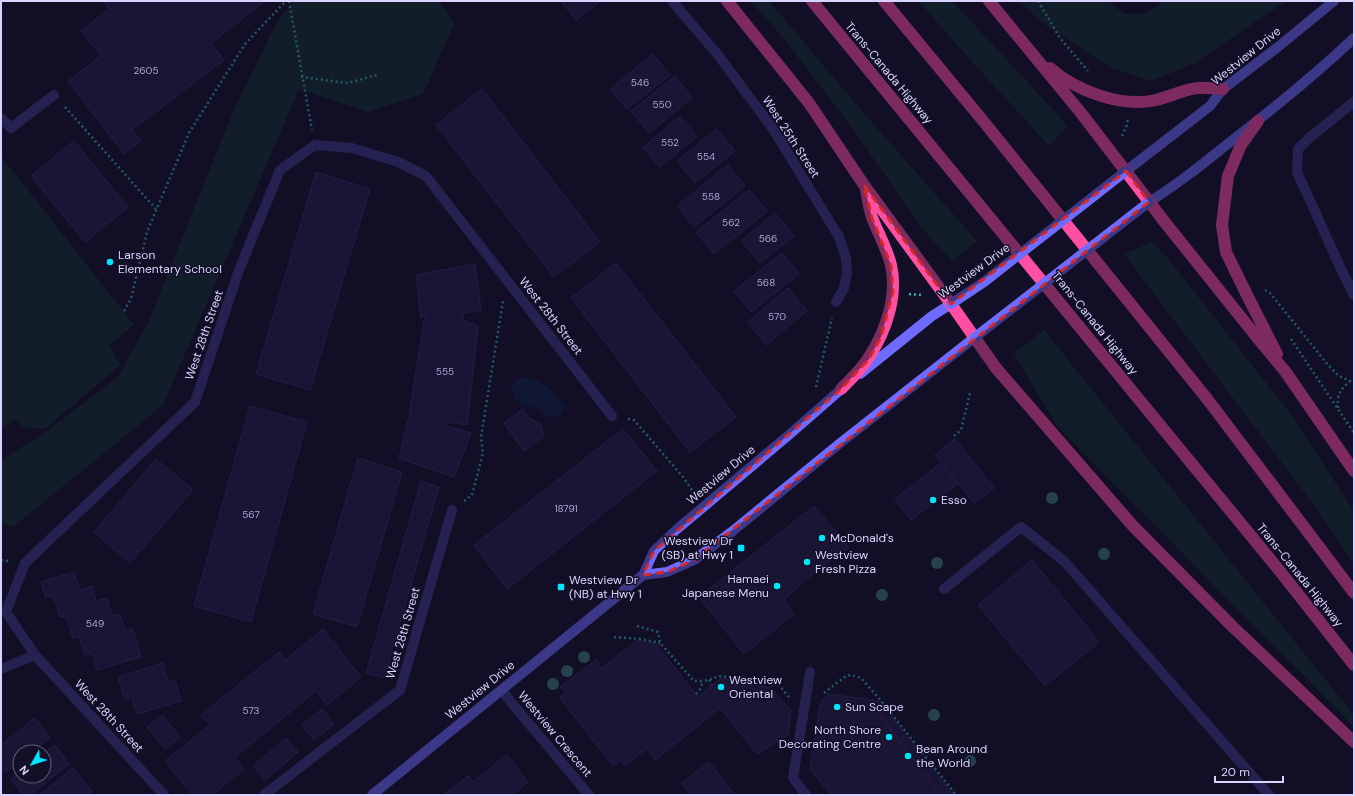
<svg xmlns="http://www.w3.org/2000/svg" width="1355" height="796" viewBox="0 0 1355 796" font-family="'DM Sans',sans-serif">
	<style>
		.green { fill: #12302f }
		.water { fill: #0c2248 }
		.building { fill: #241b47; stroke: #3b2d73 }
		.lines { fill: none; stroke-linecap: round; stroke-linejoin: round }
		.path { stroke: #2fb8b0; stroke-width: 2.5; stroke-dasharray: 2 3; stroke-linecap: butt }
		.service { stroke: #3d3a85; stroke-width: 10 }
		.minor { stroke: #3d3a85; stroke-width: 10 }
		.secondary { stroke: #6f6bff; stroke-width: 10 }
		.motorway { stroke: #ff4fa3; stroke-width: 12 }
		.secondary-bridge { stroke: #6f6bff; stroke-width: 10 }
		.tree { fill: #3d827b }
		.marked { fill: none; stroke: #d62828; stroke-width: 3; stroke-dasharray: 8 5; stroke-linejoin: round }
		.poi-dot { fill: #00e5ff; stroke: #130f26; stroke-width: 1.5 }
		.labels { text-anchor: middle; dominant-baseline: central; stroke-width: 3; stroke-linejoin: round; paint-order: stroke }
		.number-label { font-size: 10px; fill: #aca6d1 }
		.street-label { font-size: 12px; fill: #d9d4ff; stroke: #130f26 }
		.poi-label { font-size: 12px; fill: #d9d4ff; stroke: #130f26; text-anchor: start }
	</style>
	<rect width="100%" height="100%" fill="#130f26"/>
	<path class="green" d="M294 1H439L454 24 423 94 368 112 299 89 163 405 13 527 1 524V460L43 434 118 377 148 323 235 107 278 20Z
		M751 1H769L866 116 977 241 952 261 921 227 854 130 785 40Z
		M919 1H952L1068 126 1049 146 956 44Z
		M1020 1H1108L1124 14H1143L1158 6 1160 1H1286L1195 63 1151 81 1110 67 1040 21Z
		M1 156 134 325 109 345 120 365 45 429 23 427 16 418 1 430Z
		M1152 242 1170 261 1289 412 1354 511V564L1317 509 1124 254Z
		M1044 330 1354 715V727L1057 426 1014 353Z"/>
	<path class="water" d="M523 377C540 377 555 394 565 406L561 415C546 421 548 414 536 408 533 407 529 407 526 406 517 404 513 396 511 388L515 381Z"/>
	<path class="building" d="M103 1H265L211 43 224 60 132 130 141 141 124 154 68 81 101 56 81 31 109 9Z
		M561 1H600L576 20Z
		M653 54 670 75 627 109 610 89Z
		M675 76 692 98 649 133 631 111Z
		M482 89 600 242 554 277 436 125Z
		M680 116 697 136 660 167 643 148Z
		M717 129 735 151 695 183 677 161Z
		M74 141 128 207 85 242 31 176Z
		M728 165 745 186 694 227 677 206Z
		M316 172 370 189 310 390 256 374Z
		M749 190 767 211 714 254 696 232Z
		M775 213 794 236 760 263 741 241Z
		M782 253 799 274 751 312 734 291Z
		M616 263 736 417 690 452 571 298Z
		M475 264 481 310 463 313V320L478 326 467 425 448 422 447 426 471 433 454 477 399 458 409 416 425 315 421 318 416 275Z
		M788 288 807 311 766 345 748 322Z
		M250 406 307 422 251 622 194 606Z
		M523 409 530 419 541 424 544 437 524 451 504 423Z
		M623 429 657 471 507 589 474 545Z
		M955 439 994 488 974 503 935 455Z
		M358 458 402 472 357 627 313 614Z
		M156 459 193 490 130 563 94 532Z
		M941 463 958 484 911 520 895 499Z
		M421 481 439 487 384 678 366 673Z
		M814 506 849 547 815 572 784 599 794 614 744 654 699 597Z
		M1032 560 1099 642 1045 686 978 605Z
		M74 572 80 590 92 586 96 601 107 598 112 616 120 614 125 631 133 629 141 657 97 670 92 653 85 655 79 636 73 638 66 616 60 617 53 596 46 598 41 582Z
		M323 629 361 677 327 705 316 691 235 757 244 769 212 795H192L165 761 210 725 201 715 279 652 285 660Z
		M638 640 656 644 698 697 721 678 771 688 791 711 788 735 757 754 720 708 655 760 647 748 625 766 620 761 613 766 560 698 566 691 560 687 597 659 601 669Z
		M163 663 168 682 175 680 181 701 137 714 132 698 125 700 118 677Z
		M828 694 880 701 953 795H941L875 708 821 702Z
		M820 704 877 712 938 793 936 795H831L810 769Z
		M322 709 334 724 314 740 302 725Z
		M162 715 180 737 165 749 147 727Z
		M35 718 50 738 32 752H20V761L5 773 1 768V745Z
		M286 738 298 752 265 780 253 766Z
		M55 745 69 764 30 795H23L11 779 20 772V776H44V753Z
		M507 755 528 782 512 795H443L468 776 473 782Z
		M709 762 735 795H691L682 783Z
		M73 768 92 791 86 795H39Z"/>
	<g class="lines">
		<path class="path" d="M289 1 312 130
			M1038 1 1060 38 1088 71
			M301 77 348 83 377 75
			M65 107 156 209
			M1122 136 1127 125 1128 119
			M1265 290 1270 293 1328 365 1339 376 1354 383
			M909 294 922 295
			M124 311 131 299 147 232 189 133 245 44 286 1
			M1291 339 1354 433
			M816 387 832 318
			M1338 408C1337 392 1340 391 1350 381
			M628 419 634 420 683 477 694 493
			M954 436 961 430 970 393
			M464 501 472 495 483 453 481 437 503 301
			M1 560 8 561
			M637 626 658 632 660 643 694 681C702 681 711 681 718 676L768 680 779 685 789 697
			M614 637 641 639 660 643
			M709 680 712 685
			M824 693 846 676 851 675 861 678 883 703 956 795
			M696 694 700 689 703 681"/>
		<path class="service" d="M1 118 11 128 54 95
			M944 589 1021 527 1064 561 1269 795
			M1 669 35 655
			M164 795 35 655 6 612 25 563 195 402 239 270 280 170 315 145 352 148 398 162 426 176 612 416
			M264 795 400 690 452 510
			M806 795 793 778 810 672"/>
		<path class="minor" d="M672 1 718 55 773 129 839 237 846 258 847 272 844 288 836 302
			M1354 102 1308 139 1298 149 1297 172 1341 269 1354 295
			M501 690 589 795"/>
		<path class="secondary" d="M1126 171 1210 106 1223 89 1278 47 1334 1
			M1149 202C1178 184 1204 163 1230 142 1273 109 1315 75 1354 38
			M860 374 932 316 951 304
			M643 575 667 572 694 560 734 530 839 444 974 338
			M372 795 643 575 654 551 676 530 790 434 846 385"/>
		<path class="motorway" d="M727 1 809 103 864 185 951 304 996 368 1133 526 1233 627 1354 742
			M812 1 1279 570 1354 665
			M884 1 984 122 1208 400 1354 593
			M989 1 1081 113 1167 225 1264 346 1285 371 1354 471
			M1050 68C1076 91 1122 108 1156 100 1170 97 1184 89 1198 88 1206 87 1215 89 1223 89
			M1258 121 1241 145 1228 176 1222 225 1226 252 1247 295 1277 354
			M841 389C851 379 862 369 869 357 886 331 898 296 891 265 887 249 879 235 873 220 869 211 868 199 866 190"/>
		<path class="secondary-bridge" d="M951 304 984 282 1126 171
			M974 338 1149 202"/>
	</g>
	<g class="tree">
		<circle cx="1052" cy="498" r="6"/>
		<circle cx="1104" cy="554" r="6"/>
		<circle cx="937" cy="563" r="6"/>
		<circle cx="882" cy="595" r="6"/>
		<circle cx="584" cy="657" r="6"/>
		<circle cx="567" cy="671" r="6"/>
		<circle cx="553" cy="684" r="6"/>
		<circle cx="934" cy="715" r="6"/>
		<circle cx="970" cy="761" r="6"/>
	</g>
	<path d="M0 0H1355V796H0ZM1126 171 1149 202 694 560 667 572 643 575 654 551 841 389 869 359 881 337 893 292 891 265 872 218 864 185 951 304Z" fill="#130f26" fill-opacity=".55" fill-rule="evenodd"/>
	<path class="marked" d="M1126 171 1149 202 694 560 667 572 643 575 654 551 841 389 869 359 881 337 893 292 891 265 872 218 864 185 951 304Z"/>
	<g class="poi-dot">
		<circle cx="110" cy="262" r="4"/>
		<circle cx="933" cy="500" r="4"/>
		<circle cx="822" cy="538" r="4"/>
		<rect x="737" y="544" width="8" height="8" rx="2"/>
		<circle cx="807" cy="562" r="4"/>
		<circle cx="777" cy="586" r="4"/>
		<rect x="557" y="583" width="8" height="8" rx="2"/>
		<circle cx="721" cy="687" r="4"/>
		<circle cx="837" cy="707" r="4"/>
		<circle cx="889" cy="737" r="4"/>
		<circle cx="908" cy="756" r="4"/>
	</g>
	<g class="labels">
		<g class="number-label">
			<text x="146" y="70">2605</text>
			<text x="640" y="82">546</text>
			<text x="662" y="104">550</text>
			<text x="670" y="142">552</text>
			<text x="706" y="156">554</text>
			<text x="711" y="196">558</text>
			<text x="731" y="222">562</text>
			<text x="768" y="238">566</text>
			<text x="766" y="282">568</text>
			<text x="777" y="316">570</text>
			<text x="445" y="371">555</text>
			<text x="566" y="508">18791</text>
			<text x="251" y="514">567</text>
			<text x="95" y="623">549</text>
			<text x="251" y="710">573</text>
		</g>
		<g class="street-label">
			<text transform="translate(1246 56) rotate(-39)">Westview Drive</text>
			<text transform="translate(889 73) rotate(50)">Trans-Canada Highway</text>
			<text transform="translate(791 137) rotate(57)">West 25th Street</text>
			<text transform="translate(974 271) rotate(-36)">Westview Drive</text>
			<text transform="translate(551 316) rotate(52)">West 28th Street</text>
			<text transform="translate(1095 323) rotate(51)">Trans-Canada Highway</text>
			<text transform="translate(204 335) rotate(-71)">West 28th Street</text>
			<text transform="translate(721 475) rotate(-40)">Westview Drive</text>
			<text transform="translate(1300 575) rotate(51)">Trans-Canada Highway</text>
			<text transform="translate(403 633) rotate(-74)">West 28th Street</text>
			<text transform="translate(480 690) rotate(-39)">Westview Drive</text>
			<text transform="translate(109 716) rotate(47)">West 28th Street</text>
			<text transform="translate(555 734) rotate(50)">Westview Crescent</text>
		</g>
		<g class="poi-label">
			<text x="118" y="255">Larson<tspan x="118" dy="14">Elementary School</tspan></text>
			<text x="941" y="500">Esso</text>
			<text x="830" y="538">McDonald's</text>
			<text x="733" y="541" text-anchor="end">Westview Dr<tspan x="733" dy="14">(SB) at Hwy 1</tspan></text>
			<text x="815" y="555">Westview<tspan x="815" dy="14">Fresh Pizza</tspan></text>
			<text x="769" y="579" text-anchor="end">Hamaei<tspan x="769" dy="14">Japanese Menu</tspan></text>
			<text x="569" y="580">Westview Dr<tspan x="569" dy="14">(NB) at Hwy 1</tspan></text>
			<text x="729" y="680">Westview<tspan x="729" dy="14">Oriental</tspan></text>
			<text x="845" y="707">Sun Scape</text>
			<text x="881" y="730" text-anchor="end">North Shore<tspan x="881" dy="14">Decorating Centre</tspan></text>
			<text x="916" y="749">Bean Around<tspan x="916" dy="14">the World</tspan></text>
		</g>
	</g>
	<rect width="1355" height="796" fill="none" stroke="#d9d4ff" stroke-width="4"/>
	<g transform="translate(32 764) rotate(231)"><circle r="19" fill="#130f26" stroke="#625e7d"/>
	<path d="M0-3L7 15L0 10L-7 15Z" fill="#00e5ff"/>
	<text y="-6" font-size="11" font-weight="bold" text-anchor="middle" fill="#d9d4ff">N</text>
	</g>
	<path d="M1215 776v6h68v-6" fill="none" stroke="#d9d4ff" stroke-width="2"/>
	<text x="1221" y="776" font-size="12" fill="#d9d4ff" stroke="#130f26" stroke-width="3" paint-order="stroke">20 m</text>
</svg>
